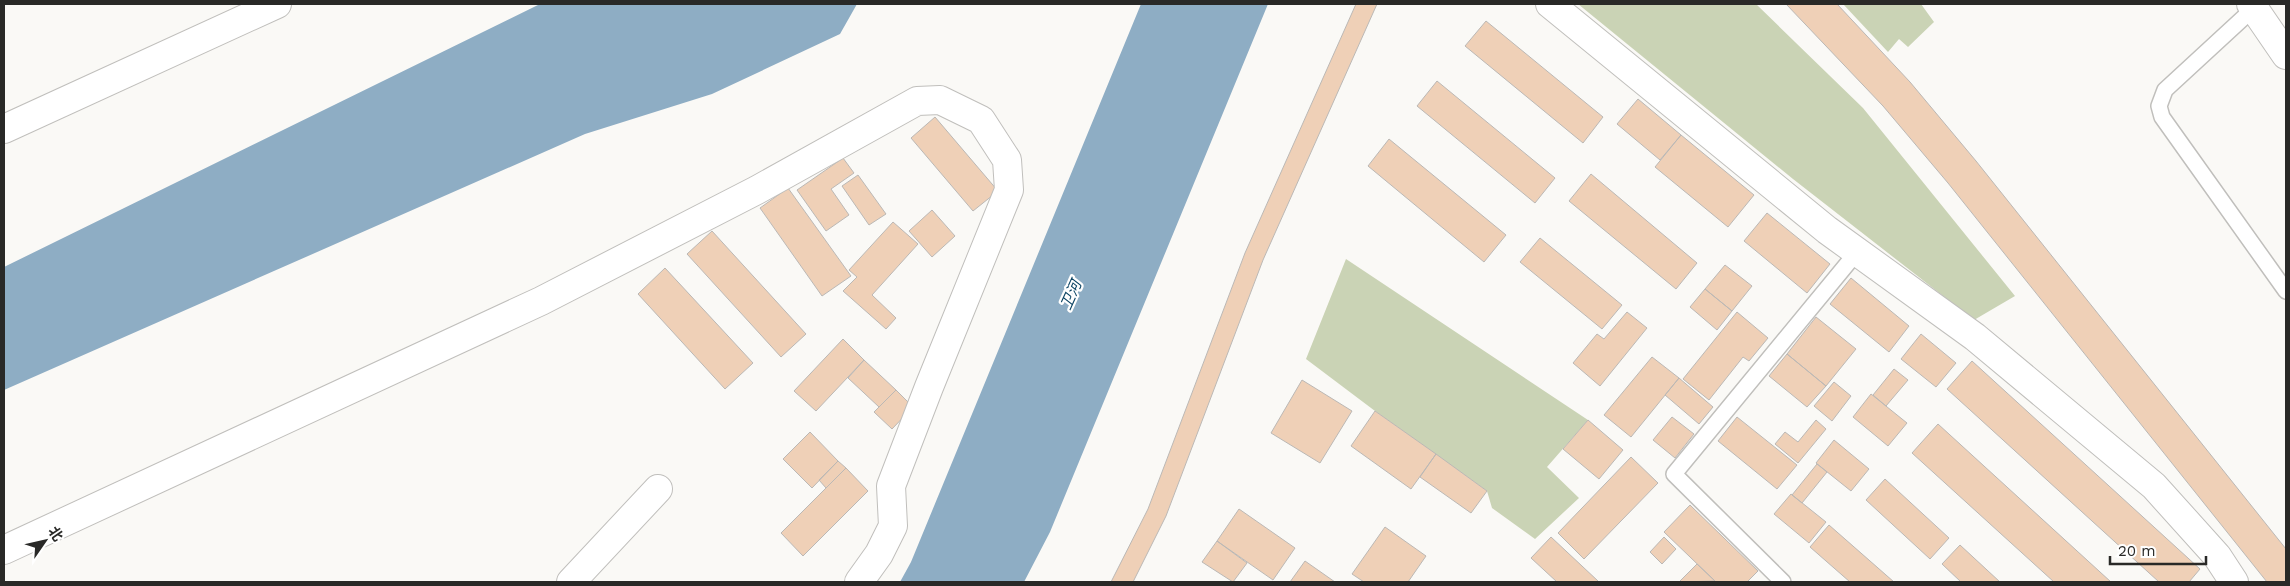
<svg xmlns="http://www.w3.org/2000/svg" width="2290" height="586" viewBox="0 0 2290 586" font-family="'Work Sans','Noto Sans SC',sans-serif">
	<style>
		.green { fill: #cad3b5 }
		.water { fill: #8eadc4 }
		.building { fill: #efd0b7; stroke: #bbb8b5 }
		.lines { fill: none; stroke-linecap: round; stroke-linejoin: round }
		.service-casing { stroke: #c0bfbc; stroke-width: 18 }
		.minor-casing { stroke: #c0bfbc; stroke-width: 30 }
		.primary-casing { stroke: #c0bfbc; stroke-width: 30 }
		.service { stroke: #fff; stroke-width: 15 }
		.minor { stroke: #fff; stroke-width: 28 }
		.primary { stroke: #fff; stroke-width: 28 }
		.labels { text-anchor: middle; dominant-baseline: central; stroke-width: 4.5; stroke-linejoin: round; paint-order: stroke }
		.water-label { font-size: 15px; font-style: italic; fill: #094262; stroke: #fff }
	</style>
	<rect width="100%" height="100%" fill="#faf9f6"/>
	<path class="green" d="M1578 4H1756L1863 108 2015 296 1974 320 1793 179Z
		M1843 4H1921L1934 22 1908 47 1899 39 1888 52Z
		M1346 259 1588 420 1547 467 1579 498 1535 539 1492 508 1487 491 1375 411 1306 359Z"/>
	<path class="water" d="M540 4H857L840 34 712 94 585 134 4 390V267Z
		M1141 4H1268L1050 532 1024 582H900L911 562Z"/>
	<path class="building" d="M1356 4H1377L1263 260 1166 516 1133 582H1111L1148 509 1245 253Z
		M1786 4H1837L1910 82 1976 161 2286 549V582H2267L1948 183 1883 106Z
		M1486 21 1603 117 1583 143 1465 46Z
		M1437 81 1555 178 1535 203 1417 106Z
		M1638 99 1681 135 1660 160 1617 124Z
		M935 117 998 191 973 211 911 138Z
		M1681 135 1754 195 1728 227 1655 167Z
		M1389 139 1506 235 1484 262 1368 166Z
		M843 158 854 173 831 189 849 215 826 231 797 190Z
		M1591 174 1697 263 1676 289 1569 201Z
		M858 175 886 214 869 225 842 186Z
		M788 188 851 276 822 296 760 208Z
		M932 210 955 236 932 257 909 231Z
		M1767 213 1830 264 1807 293 1744 241Z
		M893 222 918 244 872 295 896 318 886 329 843 291 857 277 849 270Z
		M712 231 806 334 781 357 687 254Z
		M1540 238 1622 305 1602 329 1520 262Z
		M1725 265 1752 286 1732 311 1705 289Z
		M665 268 753 363 725 389 638 294Z
		M1851 278 1909 326 1889 352 1830 304Z
		M1705 289 1732 311 1717 330 1690 307Z
		M1627 312 1647 328 1600 386 1573 363 1597 334 1604 339Z
		M1737 312 1768 338 1749 361 1743 357 1709 400 1683 379Z
		M1816 317 1856 349 1826 386 1787 354Z
		M1921 334 1956 363 1936 387 1901 359Z
		M843 339 864 360 816 411 794 391Z
		M1787 354 1826 386 1807 407 1769 376Z
		M1652 357 1679 378 1631 437 1604 415Z
		M864 360 896 390 879 407 848 378Z
		M1972 361 2200 569 2189 582H2159L1947 389Z
		M1894 369 1908 380 1886 406 1873 395Z
		M1679 378 1713 407 1699 424 1665 395Z
		M1302 380 1352 411 1320 463 1271 433Z
		M1834 382 1851 396 1832 421 1814 406Z
		M896 390 913 407 892 429 874 412Z
		M1871 394 1907 423 1888 446 1853 417Z
		M1375 411 1436 454 1411 489 1351 446Z
		M1672 417 1694 434 1675 458 1653 440Z
		M1737 417 1797 465 1777 489 1718 441Z
		M1588 420 1623 450 1599 479 1563 449Z
		M1816 420 1826 429 1798 463 1775 444 1785 432 1798 442Z
		M1938 424 2111 582H2054L1912 453Z
		M810 432 838 461 812 488 783 459Z
		M1834 440 1869 469 1851 491 1816 463Z
		M1436 454 1487 491 1471 513 1420 477Z
		M1631 457 1658 483 1584 559 1558 533Z
		M838 461 846 468 826 488 819 480Z
		M1817 464 1827 472 1802 503 1792 495Z
		M846 468 868 491 803 556 781 533Z
		M1885 479 1949 538 1930 559 1866 500Z
		M1791 494 1826 522 1809 543 1774 514Z
		M1690 505 1758 571 1747 582H1716L1664 532Z
		M1239 509 1295 548 1273 580 1217 541Z
		M1829 525 1894 582H1850L1810 547Z
		M1385 527 1426 556 1408 582H1364L1352 574Z
		M1551 537 1598 581 1597 582H1557L1531 558Z
		M1664 537 1676 549 1662 564 1650 552Z
		M1217 541 1247 563 1233 582 1202 562Z
		M1960 545 2000 582H1961L1942 564Z
		M1305 561 1335 582H1290Z
		M1697 564 1715 581 1679 582Z"/>
	<g class="lines">
		<defs>
			<path id="service" d="M2254 8 2165 90 2159 106 2162 117 2286 291
				M1783 582 1674 474 1857 252"/>
			<path id="minor" d="M1550 4 1827 230 1975 337 2154 486 2217 556 2234 582
				M4 129 277 4
				M4 550 541 301 757 190 917 101 940 100 981 120 1007 160 1009 190 929 387 891 486 893 526 879 554 859 582
				M571 582 658 489"/>
			<path id="primary" d="M2251 4 2286 55"/>
		</defs>
		<use href="#service" class="service-casing"/>
		<use href="#minor" class="minor-casing"/>
		<use href="#primary" class="primary-casing"/>
		<use href="#service" class="service"/>
		<use href="#minor" class="minor"/>
		<use href="#primary" class="primary"/>
	</g>
	<g class="labels">
		<g class="water-label">
			<text transform="translate(1071 295) rotate(-66)">卫河</text>
		</g>
	</g>
	<rect width="2290" height="586" fill="none" stroke="#292927" stroke-width="10"/>
	<g transform="translate(45 541) rotate(56)" stroke="#ffffff" stroke-width="4" paint-order="stroke">
	<path d="M0-4L9 19L0 12L-9 19Z" fill="#292927"/>
	<text y="-8" font-size="14" font-weight="bold" text-anchor="middle" fill="#292927">北</text>
	</g>
	<path d="M2110 556v8h96v-8" fill="none" stroke="#292927" stroke-width="2.5"/>
	<text x="2118" y="556" font-size="15" fill="#292927" stroke="#ffffff" stroke-width="4" paint-order="stroke">20 m</text>
</svg>
